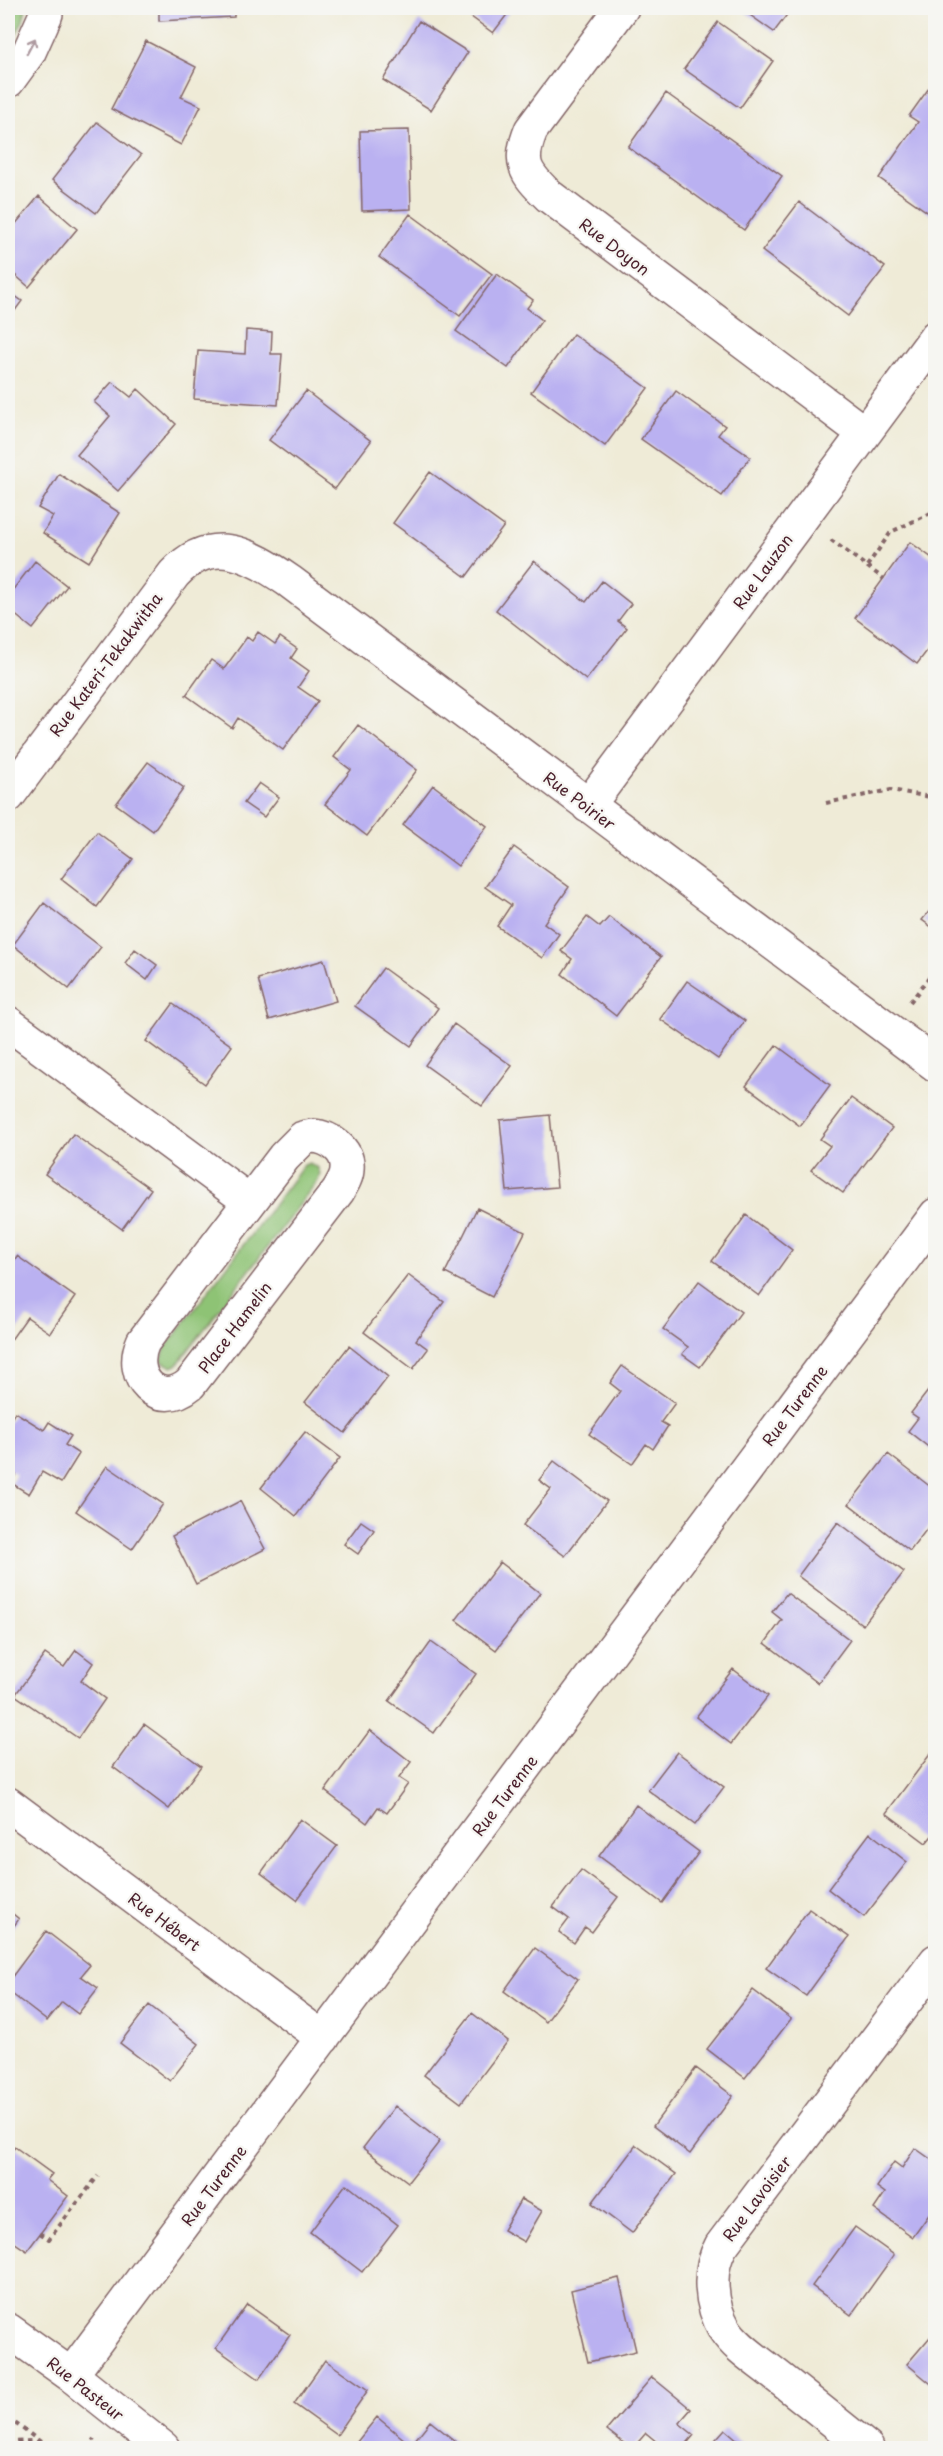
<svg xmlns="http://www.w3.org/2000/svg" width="943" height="2456" viewBox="0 0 943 2456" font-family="'Playpen Sans',sans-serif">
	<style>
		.green { fill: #8ec375; stroke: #6c7150; stroke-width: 1.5 }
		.building { fill: #bab1f1 }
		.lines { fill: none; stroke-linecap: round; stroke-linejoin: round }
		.street-casing { stroke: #846667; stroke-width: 36 }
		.path { stroke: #846667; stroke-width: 4; stroke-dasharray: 4.5 4.5; stroke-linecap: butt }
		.street { stroke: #fff; stroke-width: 33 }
		.oneway { stroke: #ae9aa0 }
		.labels { text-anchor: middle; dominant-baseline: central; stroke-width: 4.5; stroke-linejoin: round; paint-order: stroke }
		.street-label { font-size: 16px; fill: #4a1f2b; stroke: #f6f6f2 }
	</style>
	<rect width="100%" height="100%" fill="#f6f6f2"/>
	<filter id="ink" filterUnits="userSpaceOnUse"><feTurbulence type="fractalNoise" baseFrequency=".0167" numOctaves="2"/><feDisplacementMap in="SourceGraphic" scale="12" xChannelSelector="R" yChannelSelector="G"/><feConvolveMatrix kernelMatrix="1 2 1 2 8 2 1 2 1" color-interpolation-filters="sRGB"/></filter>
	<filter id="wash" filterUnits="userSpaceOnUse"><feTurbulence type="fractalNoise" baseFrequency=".008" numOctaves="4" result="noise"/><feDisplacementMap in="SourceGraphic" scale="24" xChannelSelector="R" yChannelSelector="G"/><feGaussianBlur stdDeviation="1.35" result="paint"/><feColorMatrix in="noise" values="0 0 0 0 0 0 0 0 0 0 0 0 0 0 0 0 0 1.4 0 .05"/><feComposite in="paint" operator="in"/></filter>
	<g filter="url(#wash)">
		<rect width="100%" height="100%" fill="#efebd7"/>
		<path class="green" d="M8 8H26L23 21 8 49Z
			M309 1163 318 1168 320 1174 318 1181 177 1365 172 1367 161 1361 165 1348 304 1165Z"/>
		<g id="blocks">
			<path class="building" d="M159 8H234V17L159 21Z
				M459 8H512L493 33Z
				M740 8H792L774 32Z
				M419 21 468 52 431 110 383 80Z
				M718 22 773 61 740 108 684 69Z
				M146 41 196 67 181 97 201 106 181 145 111 109Z
				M936 78V218L879 178 918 122 909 116Z
				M666 93 782 176 744 230 628 147Z
				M97 122 141 155 96 213 52 180Z
				M409 130 411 209 362 211 360 131Z
				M39 196 77 229 29 287 8 269V233Z
				M799 202 885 267 848 316 762 251Z
				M410 214 492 274 460 316 379 257Z
				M497 274 533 300 527 308 542 320 508 368 456 331Z
				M8 291 22 301 8 320Z
				M246 330 272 332 271 354H282L278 405 194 399 198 351 245 354Z
				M573 334 648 388 605 446 531 392Z
				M112 382 131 397 138 389 176 424 118 491 77 455 110 416 94 402Z
				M306 391 371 441 335 489 269 440Z
				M676 391 725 426 718 435 750 457 722 496 641 439Z
				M430 472 504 526 466 577 393 523Z
				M59 474 120 513 89 562 43 533 53 516 38 508Z
				M910 542 936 561V639L917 664 855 618Z
				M35 561 67 586 33 629 8 609V596Z
				M534 561 586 602 602 581 631 604 618 621 627 628 586 680 496 610Z
				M258 632 275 644 280 637 297 649 291 658 309 671 298 687 318 701 283 750 238 718 232 728 186 695 211 660 224 669 247 637 252 641Z
				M358 725 417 770 367 836 325 804 351 770 334 757Z
				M148 762 184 788 153 831 116 804Z
				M259 783 279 797 264 817 244 803Z
				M433 785 487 826 458 866 403 825Z
				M97 832 133 859 97 907 61 879Z
				M514 847 569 887 544 923 559 934 542 958 497 926 511 905 485 887Z
				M44 903 101 947 69 989 13 945Z
				M936 903V930L922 920Z
				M587 917 600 927 609 917 661 957 616 1016 562 974 572 959 561 951Z
				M135 949 157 965 147 980 125 963Z
				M324 960 336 1001 269 1020 258 979Z
				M383 968 438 1008 411 1046 355 1006Z
				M687 981 745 1021 718 1059 660 1019Z
				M173 1004 232 1046 205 1084 146 1041Z
				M454 1024 512 1066 482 1106 425 1065Z
				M776 1045 830 1085 800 1126 746 1086Z
				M851 1098 892 1128 843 1193 811 1170 830 1146 820 1139Z
				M550 1115 557 1187 507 1191 500 1120Z
				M73 1134 151 1189 122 1229 45 1174Z
				M477 1208 525 1232 492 1297 445 1273Z
				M746 1215 792 1250 759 1296 712 1261Z
				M17 1256 75 1297 50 1333 27 1317 8 1344V1270Z
				M408 1275 444 1302 416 1340 428 1349 413 1369 364 1332Z
				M699 1281 741 1312 700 1367 682 1354 688 1347 663 1329Z
				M349 1346 388 1377 345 1433 305 1402Z
				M622 1366 675 1403 661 1422 668 1426 653 1449 646 1444 632 1464 589 1434 620 1391 610 1383Z
				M932 1386 936 1388V1453L908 1431 918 1418 911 1413Z
				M15 1412 44 1430 49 1422 71 1436 65 1445 79 1454 61 1483 42 1472 29 1494 11 1483 16 1474 8 1469V1424Z
				M305 1432 340 1458 296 1516 261 1488Z
				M888 1454 936 1491V1517L910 1551 849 1504Z
				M554 1461 607 1501 565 1556 523 1525 551 1489 539 1480Z
				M107 1466 163 1504 132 1549 76 1511Z
				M240 1501 265 1549 196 1584 172 1536Z
				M361 1521 374 1530 358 1554 344 1544Z
				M838 1522 904 1572 863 1625 798 1576Z
				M500 1562 540 1593 496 1650 456 1620Z
				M787 1593 850 1640 818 1683 765 1643 782 1620 772 1612Z
				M431 1642 476 1674 434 1733 389 1701Z
				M76 1650 93 1663 81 1681 105 1699 78 1738 15 1695 45 1654 64 1667Z
				M733 1669 768 1696 731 1744 696 1717Z
				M144 1724 201 1766 169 1809 113 1767Z
				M370 1730 411 1762 399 1778 408 1784 387 1813 378 1807 367 1823 325 1791Z
				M677 1752 724 1787 695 1825 648 1790Z
				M931 1753 936 1757V1831L926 1843 886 1813Z
				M636 1805 699 1852 662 1903 599 1856Z
				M300 1819 337 1846 297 1900 261 1873Z
				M870 1833 907 1862 864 1917 828 1889Z
				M581 1870 618 1897 592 1932 585 1927 574 1943 559 1932 569 1919 553 1907Z
				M809 1909 849 1937 806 1996 766 1968Z
				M8 1910 19 1919 8 1934Z
				M46 1931 90 1965 81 1976 98 1988 78 2014 62 2002 47 2021 8 1991V1982Z
				M535 1948 578 1979 546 2022 504 1991Z
				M753 1990 791 2019 745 2078 707 2049Z
				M149 2005 199 2044 170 2081 120 2043Z
				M472 2013 508 2041 461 2103 424 2075Z
				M696 2068 733 2096 690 2154 653 2126Z
				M395 2106 440 2141 408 2182 363 2148Z
				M636 2145 676 2174 632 2233 592 2203Z
				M15 2147 52 2174 47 2180 68 2196 27 2251 8 2238V2150L11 2152Z
				M915 2148 936 2163V2205L913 2237 874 2209 885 2193 877 2187 894 2162 902 2168Z
				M346 2184 398 2225 362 2272 310 2232Z
				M521 2199 542 2211 524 2242 503 2230Z
				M855 2227 894 2255 851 2315 812 2286Z
				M619 2278 636 2351 588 2362 571 2290Z
				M247 2304 290 2335 259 2379 216 2348Z
				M936 2330V2388L907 2364Z
				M325 2360 368 2390 337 2435 294 2404Z
				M652 2377 691 2409 679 2423 694 2435 683 2448H664L646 2433 633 2448H630L607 2430Z
				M377 2417 411 2445 430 2421 455 2441 449 2448H352Z
				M725 2429 747 2448H708Z"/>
		</g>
	</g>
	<g filter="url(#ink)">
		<use href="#blocks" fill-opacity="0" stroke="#846667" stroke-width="1.5"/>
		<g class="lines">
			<defs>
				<path id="street" d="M622 8 531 130C518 163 524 172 549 196L864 433
					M8 81 29 52 46 14V8
					M8 796 174 574C212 533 250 554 289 581L936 1065
					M588 806 936 337
					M8 1023 249 1201
					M313 1136C329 1137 349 1150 347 1169 347 1177 342 1184 338 1191L190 1384C159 1410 127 1378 143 1342L284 1157 303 1138Z
					M8 1804 323 2038
					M8 2330 71 2375 163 2448
					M71 2375 936 1215
					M867 2448C836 2423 805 2398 773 2373 757 2360 736 2347 725 2330 710 2305 707 2271 721 2246L936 1961"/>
			</defs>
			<use href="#street" class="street-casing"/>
			<path class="path" d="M831 540 884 579
				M867 566 891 532 933 512 936 509
				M826 803 891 790 936 798
				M910 1002 936 969
				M40 2233 49 2239 98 2176
				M8 2418 49 2448
				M8 2442 32 2441 42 2446
				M87 2448 94 2439"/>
			<use href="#street" class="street"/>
		</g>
		<defs><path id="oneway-shaft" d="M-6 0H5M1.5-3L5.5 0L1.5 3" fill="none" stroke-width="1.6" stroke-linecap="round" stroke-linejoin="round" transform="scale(1.5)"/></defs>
		<use class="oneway" href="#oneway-shaft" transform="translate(31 46) rotate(-62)"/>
	</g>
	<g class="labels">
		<g class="street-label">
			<text transform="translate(615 246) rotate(37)">Rue Doyon</text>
			<text transform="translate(762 571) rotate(-54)">Rue Lauzon</text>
			<text transform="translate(105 664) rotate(-53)">Rue Kateri-Tekakwitha</text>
			<text transform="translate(580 800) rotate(37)">Rue Poirier</text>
			<text transform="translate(234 1327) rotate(-53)">Place Hamelin</text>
			<text transform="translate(794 1405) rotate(-53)">Rue Turenne</text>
			<text transform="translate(504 1795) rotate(-53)">Rue Turenne</text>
			<text transform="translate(165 1921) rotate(37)">Rue Hébert</text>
			<text transform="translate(213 2185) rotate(-53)">Rue Turenne</text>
			<text transform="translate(756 2198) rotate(-53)">Rue Lavoisier</text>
			<text transform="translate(86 2388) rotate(38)">Rue Pasteur</text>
		</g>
	</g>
	<rect width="943" height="2456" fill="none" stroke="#f6f6f2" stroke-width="30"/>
</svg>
